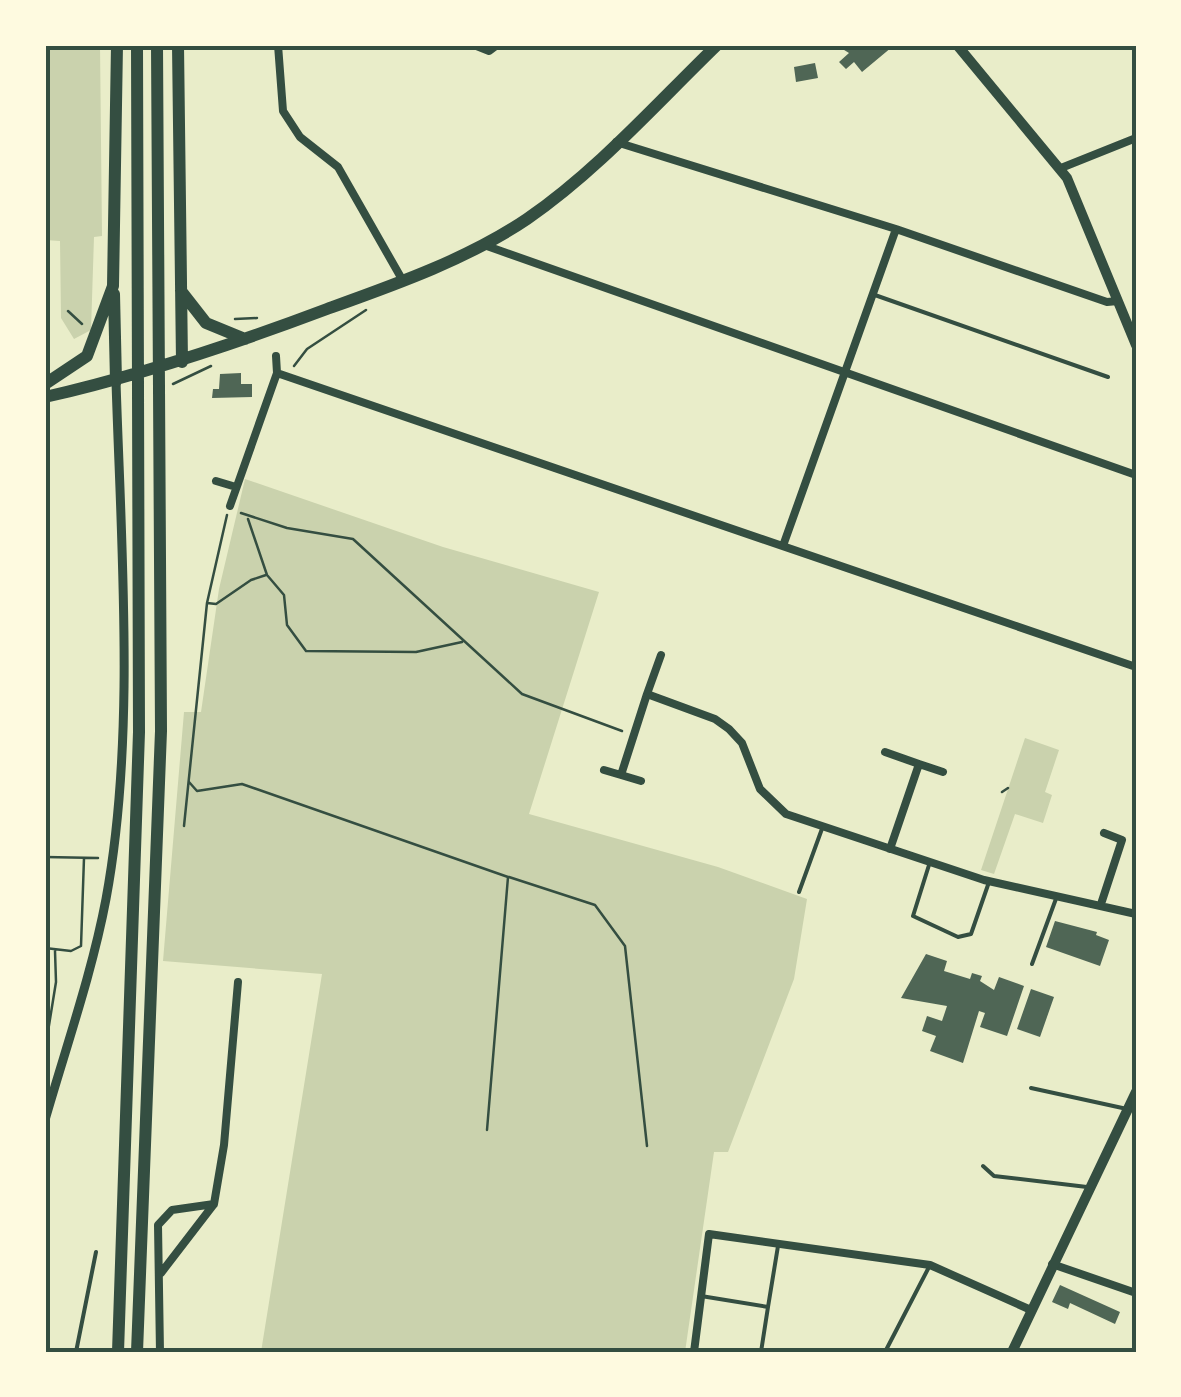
<svg xmlns="http://www.w3.org/2000/svg" width="1181" height="1397" viewBox="0 0 1181 1397" font-family="'Public Sans',sans-serif">
	<style>
		.green { fill: #cad2ad }
		.building { fill: #4f6655 }
		.lines { fill: none; stroke-linecap: round; stroke-linejoin: round }
		.path { stroke: #344e41; stroke-width: 2.5 }
		.service { stroke: #344e41; stroke-width: 4 }
		.minor { stroke: #344e41; stroke-width: 8 }
		.tertiary { stroke: #344e41; stroke-width: 9 }
		.secondary { stroke: #344e41; stroke-width: 10 }
		.trunk { stroke: #344e41; stroke-width: 12 }
		.neatline { fill: none; stroke: #344e41; stroke-width: 4 }
	</style>
	<rect width="100%" height="100%" fill="#e9edc9"/>
	<path class="green" d="M45 45H100L102 236 94 237 91 330 74 339 61 318 60 241 45 240Z
		M245 479 443 547 599 592 529 814 718 867 807 899 794 979 728 1152H714L685 1352H261L322 974 163 961 184 712H201L219 589Z
		M1025 738 1059 750 1045 792 1052 795 1043 823 1015 814 994 874 981 870Z"/>
	<path class="building" d="M836 45H890L892 47 862 72 854 62 846 69 839 62 849 53Z
		M815 63 818 78 796 82 794 67Z
		M241 373V384H252V397L212 398 213 389H219L220 374Z
		M1055 921 1097 932 1096 935 1109 940 1100 966 1046 947Z
		M926 954 947 961 944 971 970 979 972 973 982 976 980 981 994 990 999 977 1024 986 1007 1036 980 1027 985 1013 979 1011 963 1063 930 1051 936 1036 922 1031 927 1016 942 1021 947 1006 901 998Z
		M1031 989 1054 997 1040 1037 1017 1029Z
		M1060 1285 1120 1312 1115 1324 1070 1303 1068 1309 1052 1302Z"/>
	<g class="lines">
		<path class="path" d="M68 311 82 324
			M235 319 257 318
			M294 366 307 349 366 310
			M173 384 211 366
			M241 513 287 528 353 539 522 694 622 731
			M248 519 267 575 284 595 287 625 306 651 416 652 462 642
			M207 603 216 604 251 580 266 575
			M189 782 197 791 242 784 508 877 487 1130
			M1002 792 1008 788
			M184 826 207 603 227 515
			M45 857 98 858
			M509 877 595 905 625 946 647 1146
			M45 948 71 951 81 946 84 858
			M45 1050 56 982 55 951"/>
		<path class="service" d="M872 294 1108 377
			M929 865 913 916 958 937 971 934 989 882
			M799 892 823 826
			M1032 964 1057 896
			M1031 1088 1127 1109
			M983 1166 994 1176 1087 1187
			M701 1296 768 1307 761 1352
			M768 1307 778 1246
			M76 1352 96 1252
			M885 1352 929 1267"/>
		<path class="minor" d="M278 45 283 111 300 137 338 167 403 281
			M474 45 489 51 497 45
			M616 142 896 229 1107 302 1118 301
			M1061 168 1136 138
			M484 245 1136 475
			M277 373 1136 667
			M216 481 236 487
			M230 506 277 373 276 356
			M784 543 896 229
			M647 694 661 655
			M885 752 919 764
			M604 770 621 775
			M641 781 621 775 647 694 715 719 729 729 742 743 760 789 786 814 984 880 1136 914
			M890 849 919 764 943 772
			M1101 904 1122 840 1104 833
			M214 1204 224 1145 238 982
			M1052 1264 1136 1293
			M160 1352 158 1225 172 1210 214 1204 161 1273
			M694 1352 709 1234 930 1265 1031 1310"/>
		<path class="tertiary" d="M45 1120C66 1047 92 973 106 899 136 738 121 545 116 381"/>
		<path class="secondary" d="M957 45 1067 178 1136 345
			M1012 1352 1136 1092"/>
		<path class="trunk" d="M178 45 182 362
			M181 291 206 323 245 339
			M114 294 116 381
			M45 384 87 356 113 286 117 45
			M45 397C142 375 234 344 327 309 394 285 468 259 527 219 597 171 656 104 717 45
			M118 1352 139 732 137 45
			M137 1352 161 731 157 45"/>
	</g>
	<rect width="1181" height="1397" fill="none" stroke="#fefae0" stroke-width="95"/>
	<rect x="48" y="48" width="1086" height="1302" class="neatline"/>
</svg>
